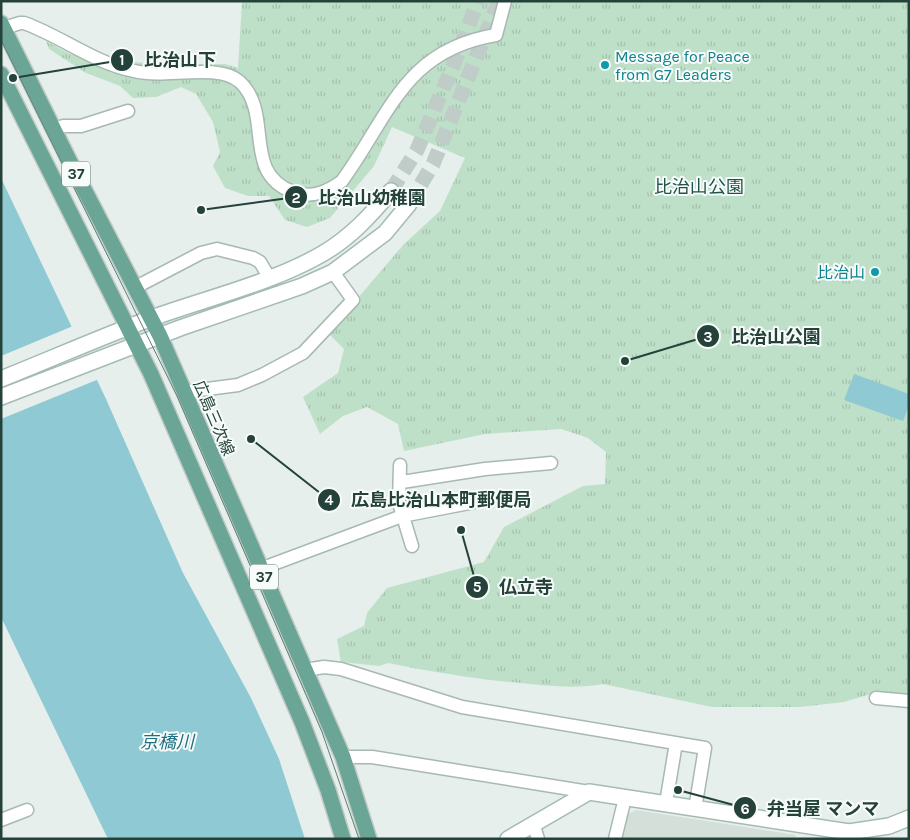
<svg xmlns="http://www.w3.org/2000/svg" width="910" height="840" viewBox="0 0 910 840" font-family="Karla,'Noto Sans JP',sans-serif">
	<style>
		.built { fill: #d4dfda }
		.park { fill: url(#park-tufts) }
		.water { fill: #8ec9d4 }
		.pier { fill: #e6efeb }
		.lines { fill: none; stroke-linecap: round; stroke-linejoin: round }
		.secondary-tunnel { stroke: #bfccc8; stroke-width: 15; stroke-dasharray: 15 8; stroke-linecap: butt }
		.street-casing { stroke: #a8b8b2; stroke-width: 15 }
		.secondary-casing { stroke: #a4bbb3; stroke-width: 18 }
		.primary-casing { stroke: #c2cac8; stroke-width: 18 }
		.street { stroke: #fff; stroke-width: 12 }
		.secondary { stroke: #fff; stroke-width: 15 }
		.primary { stroke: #6aa596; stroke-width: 15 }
		.tram { stroke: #5f7d75; stroke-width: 1 }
		.culture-dot { fill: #0f9aa8; stroke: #f7fbf9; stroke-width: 2 }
		.labels { text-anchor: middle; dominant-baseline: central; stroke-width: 4; stroke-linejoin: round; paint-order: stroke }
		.shield { fill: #f7fbf9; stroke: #637a73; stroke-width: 1 }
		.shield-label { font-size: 15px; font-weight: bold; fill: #24423a }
		.culture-label { font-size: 16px; fill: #0d838f; stroke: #f7fbf9; text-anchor: start }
		.street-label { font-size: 16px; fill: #24423a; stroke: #f7fbf9 }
		.neighbourhood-label { font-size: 18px; fill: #1f5548; stroke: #f7fbf9 }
		.water-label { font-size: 18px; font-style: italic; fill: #1c6f80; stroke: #f7fbf9 }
		.leader { fill: none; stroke: #24423a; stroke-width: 2 }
		.callout-dot { fill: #24423a; stroke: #f7fbf9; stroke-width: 2 }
		.mark-label { font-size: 15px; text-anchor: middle; font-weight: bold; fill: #fff }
		.callout-label { font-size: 18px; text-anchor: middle; font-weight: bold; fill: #24423a; stroke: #f7fbf9; stroke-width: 4; stroke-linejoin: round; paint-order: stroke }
	</style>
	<defs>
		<pattern id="park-tufts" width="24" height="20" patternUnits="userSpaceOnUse" patternTransform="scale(1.25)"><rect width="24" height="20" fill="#bfe0c8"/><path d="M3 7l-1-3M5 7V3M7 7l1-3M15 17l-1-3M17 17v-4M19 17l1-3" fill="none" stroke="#a4c1ad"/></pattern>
	</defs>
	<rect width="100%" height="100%" fill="#e6efeb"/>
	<path class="built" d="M636 810 796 835 795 839H622L628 814Z"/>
	<path class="park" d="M242 1H909V696L874 693 844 702 800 707H712L603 684C576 689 547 686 520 683 475 679 432 672 388 663L379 666 341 662 337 639 364 626 367 613 387 588 484 562 504 527 583 486 605 484 606 452 588 438 561 429 485 434 404 451 398 424 367 407 343 416 320 434 303 397 338 373 344 349 328 333 404 244 440 211 465 158 392 127 374 166 330 218 307 227 285 220 269 196H248L225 188 213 166 220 152 213 122 196 94 181 87 156 97 133 98 120 86 86 73 49 49 46 41 70 54 97 59 170 65 225 64 238 68Z"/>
	<path class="water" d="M1 178 106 399 183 573 251 698 279 759 305 839H108L1 617Z
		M854 374 909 394V405L903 421 844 400Z"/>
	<path class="pier" d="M73 326 99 379 1 419V356Z"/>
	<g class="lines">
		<path class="secondary-tunnel" d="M391 191 417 150 455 61 478 1
			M409 204 433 164 499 1"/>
		<defs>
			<path id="street" d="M1 29 20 23H24C66 38 101 69 147 73 173 76 220 64 240 82 274 114 241 173 293 192 311 199 327 192 342 181 390 115 404 50 496 35L505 1
				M55 129 63 126H81L128 111
				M136 287 201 253 217 249 253 258 260 262 269 277
				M184 392 238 385 262 375 303 353 353 300 333 272
				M400 465 399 503 412 546
				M402 482 485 469 551 463
				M260 569 402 516 480 501
				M305 670 324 667 341 669 462 707 705 748 695 809
				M876 698 909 701
				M343 757H372L589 792
				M667 797 676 743
				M1 820 27 810
				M534 826 538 839
				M615 839 625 798"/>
			<path id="secondary" d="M1 379C51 359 101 337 152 318 207 298 272 283 322 254 350 238 371 215 391 191
				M1 397 180 328 302 286 333 272 385 233 409 204
				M508 839 589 792 849 832 889 826 909 818"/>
			<path id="primary" d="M1 23 72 166 160 336 343 757 369 839
				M1 74 151 374 302 722 328 790 343 839"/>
		</defs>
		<use href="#street" class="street-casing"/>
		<use href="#secondary" class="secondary-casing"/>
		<use href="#primary" class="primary-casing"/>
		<use href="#street" class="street"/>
		<use href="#secondary" class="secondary"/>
		<use href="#primary" class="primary"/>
		<path class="tram" d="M1 40 177 396 322 732 359 839"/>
	</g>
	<g class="culture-dot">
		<circle cx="605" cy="65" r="5"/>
		<circle cx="875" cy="272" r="5"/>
	</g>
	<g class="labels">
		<g class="shield">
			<rect x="62" y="161.5" width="28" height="25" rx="4"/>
			<rect x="250" y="564.5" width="28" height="25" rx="4"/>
		</g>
		<g class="shield-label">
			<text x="76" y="174">37</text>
			<text x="264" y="577">37</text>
		</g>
		<g class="culture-label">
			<text x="615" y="56">Message for Peace<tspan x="615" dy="18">from G7 Leaders</tspan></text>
			<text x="865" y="272" text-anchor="end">比治山</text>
		</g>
		<g class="street-label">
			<text transform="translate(214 418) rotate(67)">広島三次線</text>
		</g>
		<g class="neighbourhood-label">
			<text x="699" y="187">比治山公園</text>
		</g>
		<g class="water-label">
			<text x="167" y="742">京橋川</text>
		</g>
	</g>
	<path class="leader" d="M13 78L122 60M201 210L296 197M625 361L708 336M251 439L329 500M461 530L477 587M678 790L745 808"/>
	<g class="callout-dot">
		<circle cx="13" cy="78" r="5"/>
		<circle cx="201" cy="210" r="5"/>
		<circle cx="625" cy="361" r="5"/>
		<circle cx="251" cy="439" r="5"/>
		<circle cx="461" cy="530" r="5"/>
		<circle cx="678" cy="790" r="5"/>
		<circle cx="122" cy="60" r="12"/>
		<circle cx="296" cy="197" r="12"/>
		<circle cx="708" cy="336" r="12"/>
		<circle cx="329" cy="500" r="12"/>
		<circle cx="477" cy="587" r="12"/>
		<circle cx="745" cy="808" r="12"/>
	</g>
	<g class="mark-label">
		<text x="122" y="65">1</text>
		<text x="296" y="203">2</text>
		<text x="708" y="342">3</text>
		<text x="329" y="505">4</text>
		<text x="477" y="592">5</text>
		<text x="745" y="814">6</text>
	</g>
	<g class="callout-label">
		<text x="180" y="66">比治山下</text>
		<text x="372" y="204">比治山幼稚園</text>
		<text x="776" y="343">比治山公園</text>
		<text x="441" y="506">広島比治山本町郵便局</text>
		<text x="526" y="593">仏立寺</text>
		<text x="823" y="815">弁当屋 マンマ</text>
	</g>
	<rect width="910" height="840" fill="none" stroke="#24423a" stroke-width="5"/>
</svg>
